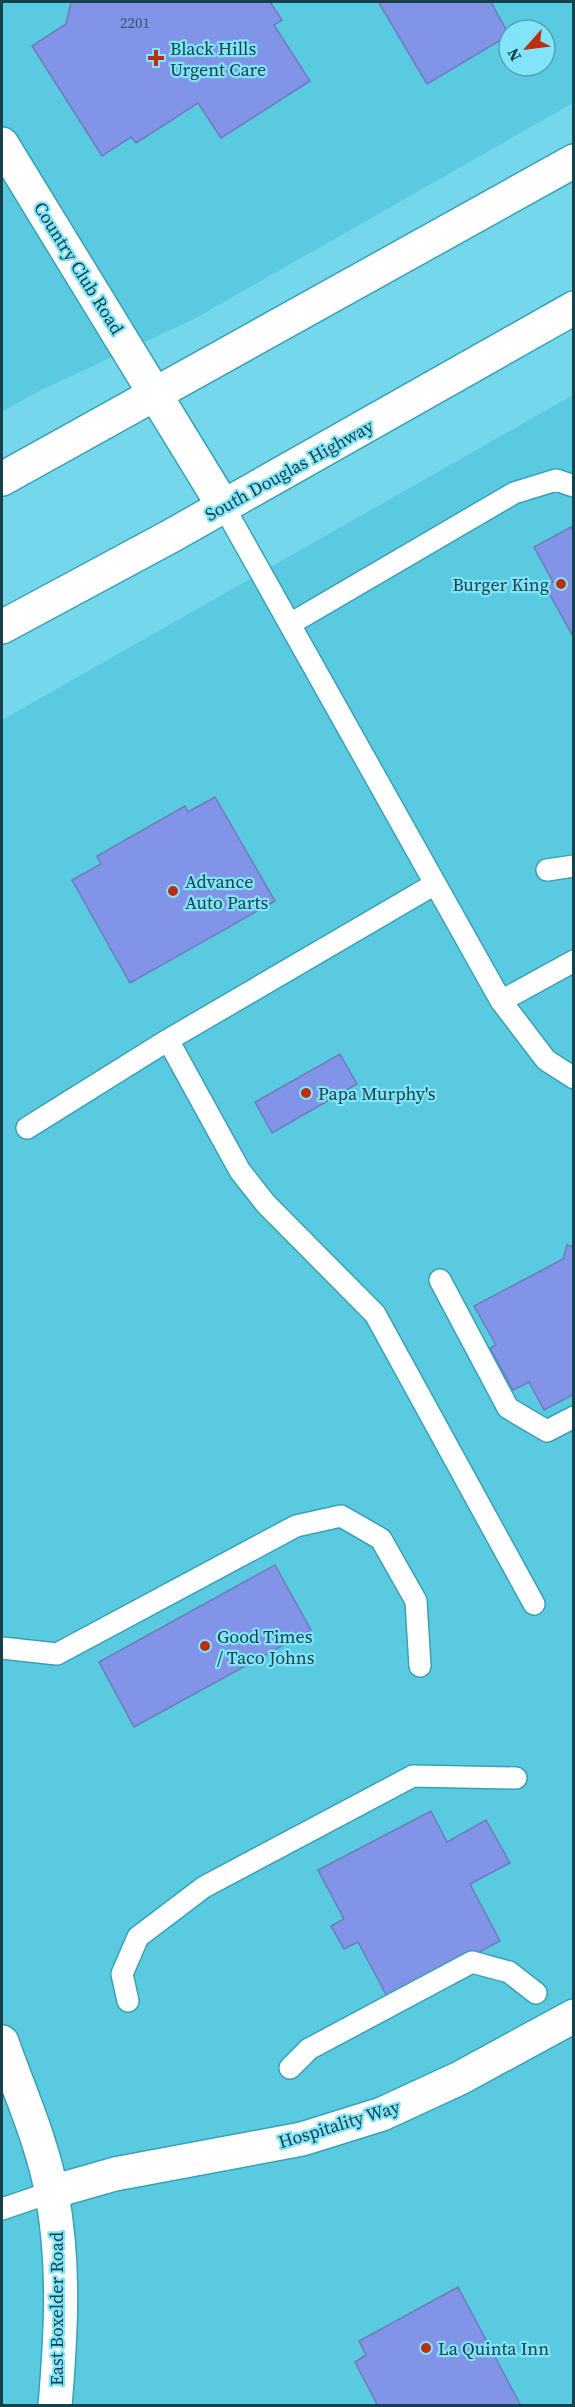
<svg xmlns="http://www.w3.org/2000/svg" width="575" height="2407" viewBox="0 0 575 2407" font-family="'Source Serif 4',serif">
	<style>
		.built { fill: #5acae1; fill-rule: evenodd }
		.building { fill: #8294e7; stroke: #6d7cba; stroke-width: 1.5 }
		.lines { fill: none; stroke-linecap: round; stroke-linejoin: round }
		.lane-casing { stroke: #39a1b5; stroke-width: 24 }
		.street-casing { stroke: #39a1b5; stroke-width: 36 }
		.secondary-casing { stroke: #39a1b5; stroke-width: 36 }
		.highway-casing { stroke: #39a1b5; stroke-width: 36 }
		.lane { stroke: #fff; stroke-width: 21 }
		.street { stroke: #fff; stroke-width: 33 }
		.secondary { stroke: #fff; stroke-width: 33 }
		.highway { stroke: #fff; stroke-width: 33 }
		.poi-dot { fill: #ba2f11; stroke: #81e4f9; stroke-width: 2 }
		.labels { text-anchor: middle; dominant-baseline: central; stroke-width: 4.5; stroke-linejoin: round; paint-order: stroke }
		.number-label { font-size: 15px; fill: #325671 }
		.poi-label { font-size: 18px; fill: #17414a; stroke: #81e4f9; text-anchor: start }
		.street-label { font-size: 18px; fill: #17414a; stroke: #81e4f9 }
	</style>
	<rect width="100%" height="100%" fill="#74d7ec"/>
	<path class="built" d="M2 2H573V103L194 319 39 391 2 412ZM509 30H545V66H509Z
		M573 395V2405H2V720Z"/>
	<path class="building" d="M71 2H270L282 20 274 25 310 81 221 138 198 103 136 143 131 137 102 156 32 46 66 24Z
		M381 2H491L509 35 427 84 379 3Z
		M571 527 574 532V638L545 586 553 582 534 547Z
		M215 797 275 901 130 983 72 880 101 864 97 856 185 806 188 812Z
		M340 1054 357 1084 272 1133 255 1102Z
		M567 1245 574 1247V1394L544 1410 529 1382 513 1390 490 1348 496 1345 474 1306 563 1259Z
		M275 1565 311 1630 134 1727 99 1662Z
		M431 1811 447 1842 486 1820 510 1863 470 1884 500 1941 389 2000 358 1942 344 1949 331 1926 344 1919 318 1870Z
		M458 2287 521 2406H378L355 2362 366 2355 359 2341Z"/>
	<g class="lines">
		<defs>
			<path id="lane" d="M224 507 501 1001 546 1060 574 1078
				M290 624 514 493 556 480 574 486
				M547 870 574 866
				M501 1001 574 961
				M168 1040 240 1171 266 1204 375 1314 534 1604
				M27 1128 168 1040 435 884
				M440 1280 508 1408 547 1431 574 1417
				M2 1648 57 1654 296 1526 341 1516 381 1539 416 1601 420 1666
				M128 2001 122 1974 138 1937 204 1887 413 1776 516 1778
				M290 2068 309 2049 472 1962 509 1972 536 1993
				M2 2209 52 2192"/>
			<path id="street" d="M52 2192 115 2174 302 2139 382 2114 460 2078 574 2016"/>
			<path id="secondary" d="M2 144 224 507
				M2 2042C19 2091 43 2143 52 2195 65 2264 61 2335 55 2406"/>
			<path id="highway" d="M2 479 574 161
				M2 627 171 536 574 308"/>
		</defs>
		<use href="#lane" class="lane-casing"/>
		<use href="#street" class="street-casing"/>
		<use href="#secondary" class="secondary-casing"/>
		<use href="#highway" class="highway-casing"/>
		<use href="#lane" class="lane"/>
		<use href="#street" class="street"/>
		<use href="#secondary" class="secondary"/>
		<use href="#highway" class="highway"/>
	</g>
	<g class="poi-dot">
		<path d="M153 49h6v6h6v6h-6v6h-6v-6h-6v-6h6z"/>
		<circle cx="561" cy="584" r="6"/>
		<circle cx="173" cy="891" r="6"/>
		<circle cx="306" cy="1093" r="6"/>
		<circle cx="205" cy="1646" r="6"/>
		<circle cx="426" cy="2348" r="6"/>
	</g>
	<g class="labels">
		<g class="number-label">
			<text x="135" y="22">2201</text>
		</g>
		<g class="poi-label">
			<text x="170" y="48">Black Hills<tspan x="170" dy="21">Urgent Care</tspan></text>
			<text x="549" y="584" text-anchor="end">Burger King</text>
			<text x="185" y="881">Advance<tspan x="185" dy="21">Auto Parts</tspan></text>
			<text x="318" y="1093">Papa Murphy's</text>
			<text x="217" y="1636">Good Times<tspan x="217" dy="21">/ Taco Johns</tspan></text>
			<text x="438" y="2348">La Quinta Inn</text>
		</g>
		<g class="street-label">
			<text transform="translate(79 268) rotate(58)">Country Club Road</text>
			<text transform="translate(289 470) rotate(-29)">South Douglas Highway</text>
			<text transform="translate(339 2124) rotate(-17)">Hospitality Way</text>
			<text transform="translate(56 2309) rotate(-90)">East Boxelder Road</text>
		</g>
	</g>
	<rect width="575" height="2407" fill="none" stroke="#17414a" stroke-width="6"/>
	<g transform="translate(527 48) rotate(242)"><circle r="28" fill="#81e4f9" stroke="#57a3b3" stroke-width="1.5"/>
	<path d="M0-4.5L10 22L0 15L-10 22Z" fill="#ba2f11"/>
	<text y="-9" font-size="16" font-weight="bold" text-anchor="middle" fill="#17414a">N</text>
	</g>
</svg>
